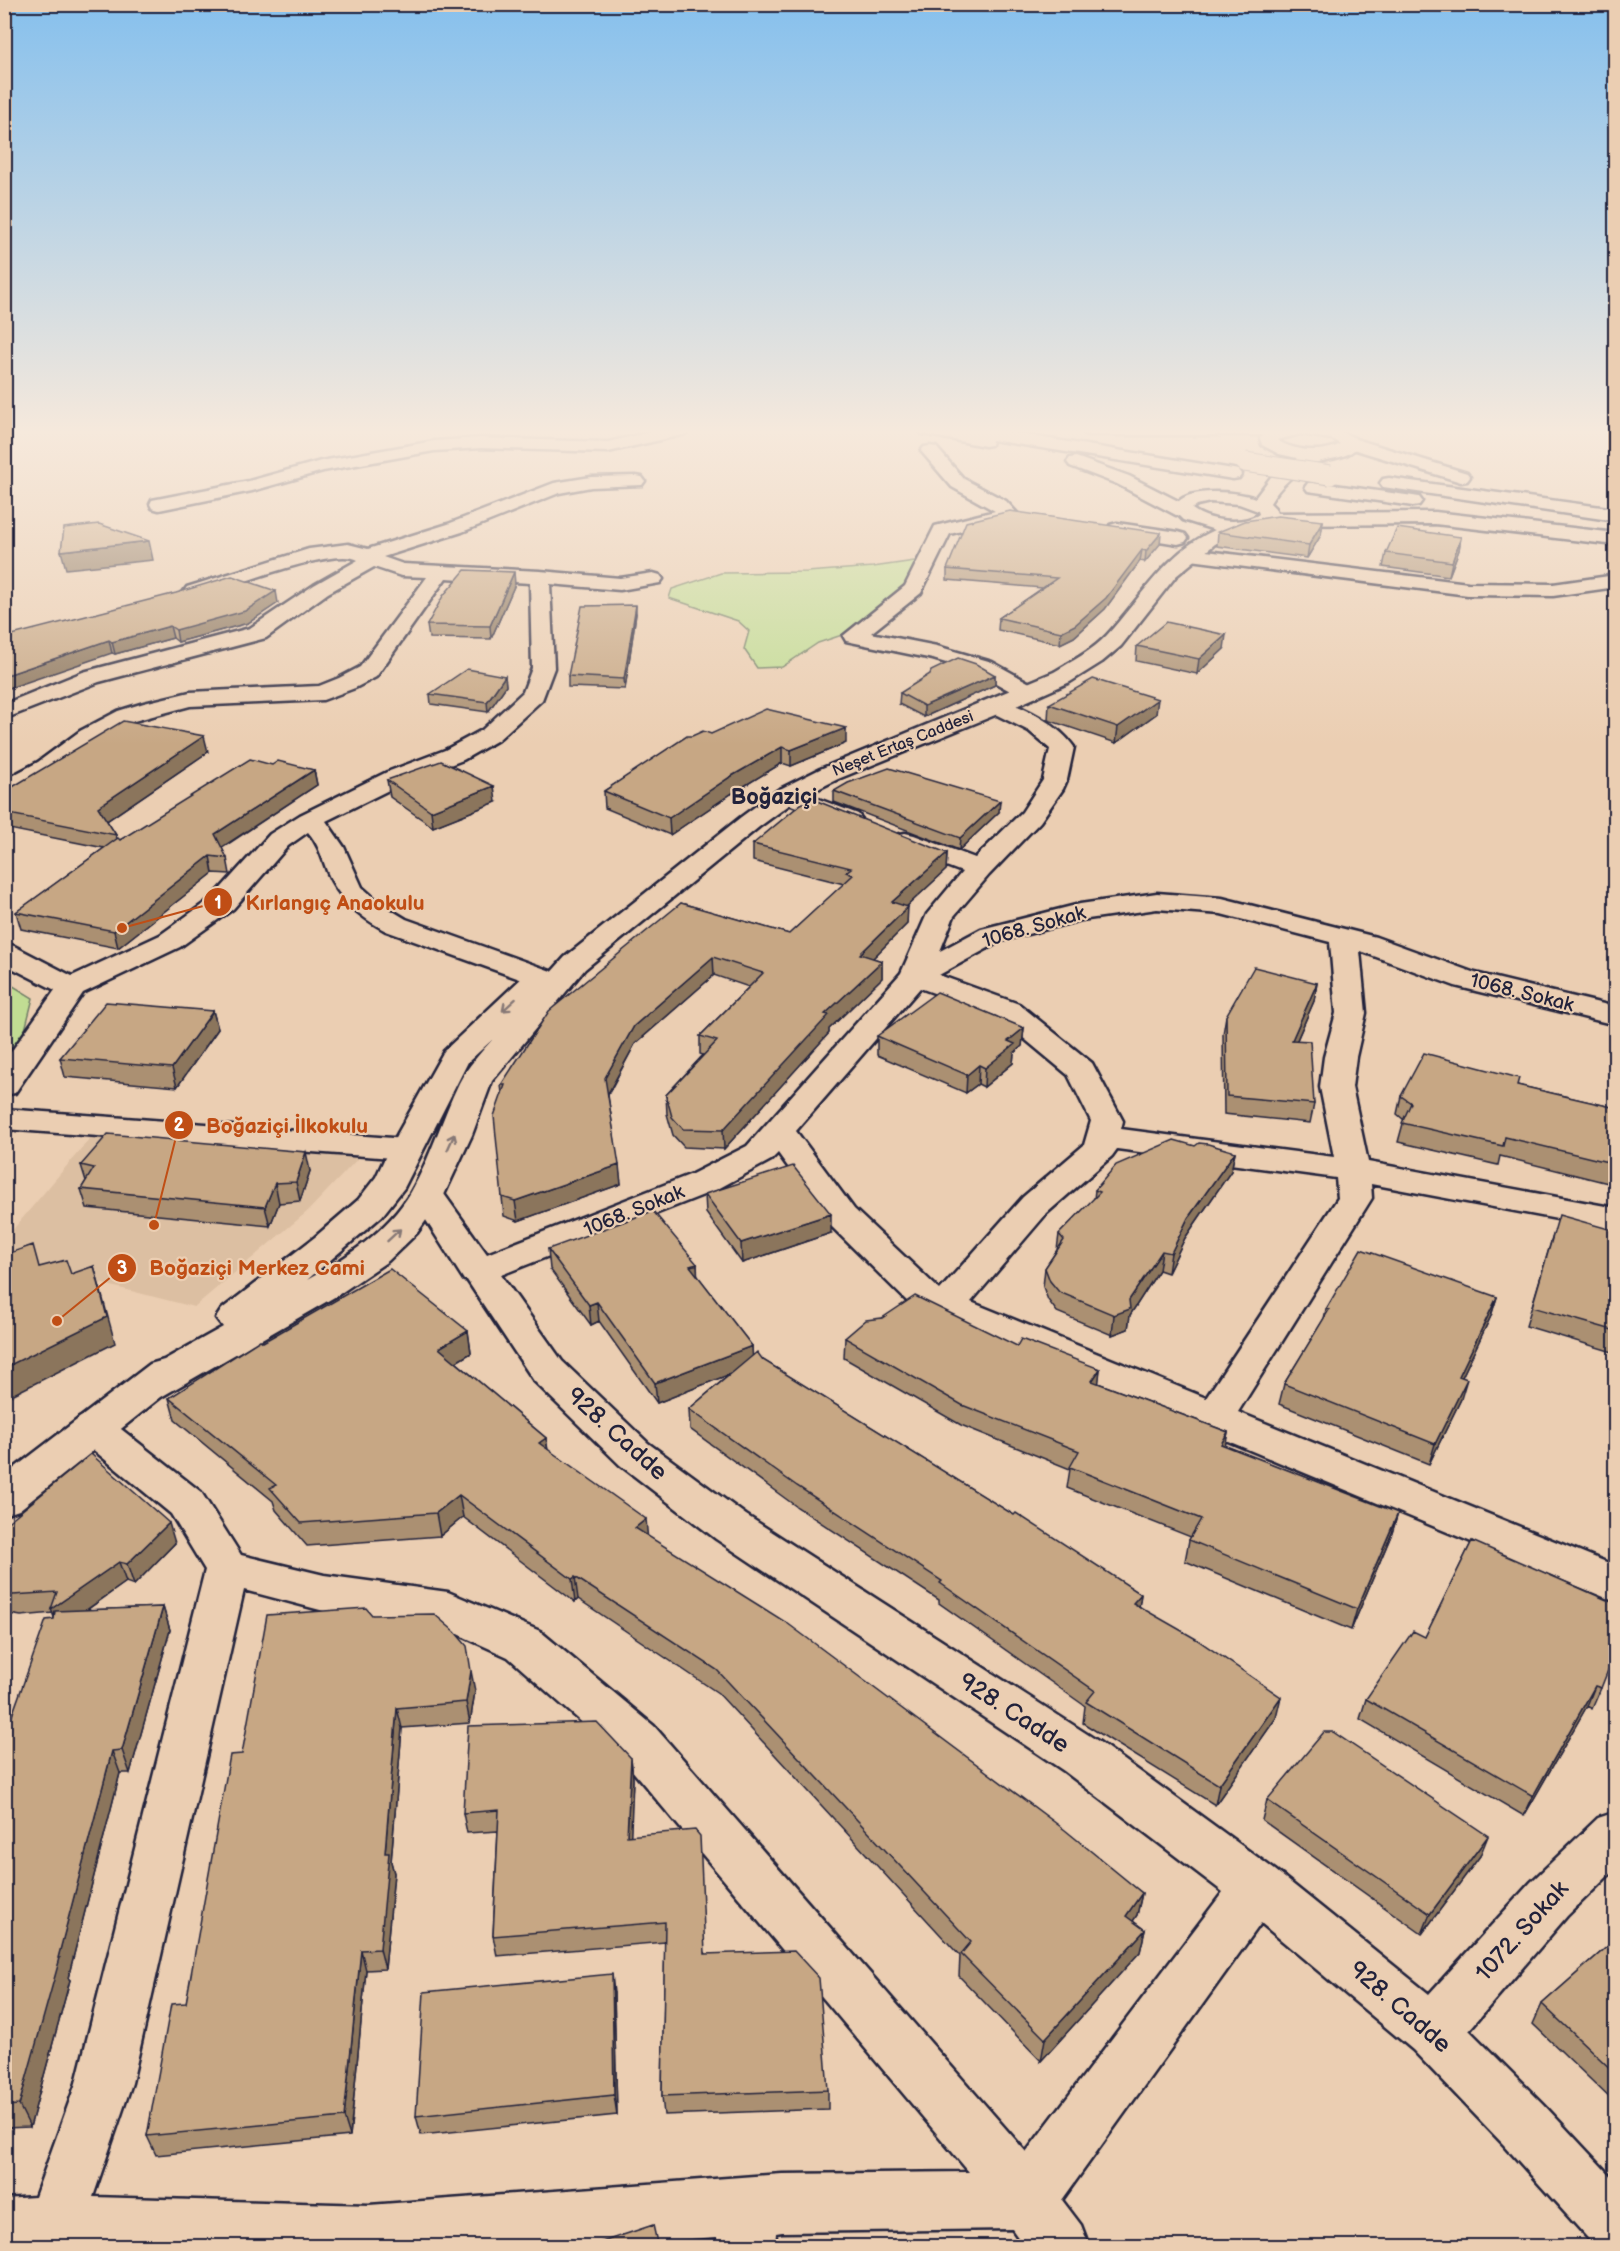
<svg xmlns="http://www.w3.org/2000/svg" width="1620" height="2251" viewBox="0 0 1620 2251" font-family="'Balsamiq Sans',sans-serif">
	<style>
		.built { fill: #dcbfa2 }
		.green { fill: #c1dc93; stroke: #727f67; stroke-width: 1.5 }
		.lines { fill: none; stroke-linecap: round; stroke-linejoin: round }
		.minor-casing { stroke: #22223b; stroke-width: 5 }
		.major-casing { stroke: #22223b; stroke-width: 5 }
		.highway-casing { stroke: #22223b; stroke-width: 5 }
		.minor { fill: #ebceb2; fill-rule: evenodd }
		.major { fill: #ebceb2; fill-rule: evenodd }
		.highway { fill: #ebceb2; fill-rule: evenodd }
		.highway-bridge-casing { stroke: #22223b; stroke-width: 21; stroke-linecap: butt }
		.highway-bridge { stroke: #ebceb2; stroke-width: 19 }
		.wall { fill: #ab9072; stroke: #22223b; stroke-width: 1.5 }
		.shaded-wall { fill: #8b755c; stroke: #22223b; stroke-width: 1.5 }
		.building { fill: #c7a784; stroke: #22223b; stroke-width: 1.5 }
		.oneway { stroke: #867876 }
		.labels { text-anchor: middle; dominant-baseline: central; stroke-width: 4.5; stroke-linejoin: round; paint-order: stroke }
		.far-street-label { font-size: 16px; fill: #22223b; stroke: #ebceb2 }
		.street-label { font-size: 20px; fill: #22223b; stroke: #ebceb2 }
		.far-district-label { font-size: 22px; font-weight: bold; fill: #22223b; stroke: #ebceb2 }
		.near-street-label { font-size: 24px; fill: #22223b; stroke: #ebceb2 }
		.leader { fill: none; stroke: #c04e15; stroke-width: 2 }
		.callout-dot { fill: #c04e15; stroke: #ebceb2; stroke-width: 2 }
		.mark-label { font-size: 18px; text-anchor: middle; font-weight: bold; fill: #fff }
		.callout-label { font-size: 21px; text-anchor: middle; font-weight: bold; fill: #c04e15; stroke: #ebceb2; stroke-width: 4.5; stroke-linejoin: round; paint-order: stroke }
	</style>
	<rect width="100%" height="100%" fill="#ebceb2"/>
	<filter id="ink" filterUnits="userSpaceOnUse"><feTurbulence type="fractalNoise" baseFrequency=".0167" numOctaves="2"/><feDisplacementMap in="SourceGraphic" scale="12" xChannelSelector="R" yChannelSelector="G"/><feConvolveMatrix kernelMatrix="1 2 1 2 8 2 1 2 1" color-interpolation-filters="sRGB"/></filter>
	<g filter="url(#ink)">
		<path class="built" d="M92 1136 233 1146 365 1151 308 1211 194 1307 5 1259V1239Z"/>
		<path class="green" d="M915 561 910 584 851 632 818 643 782 667 757 668 744 649 749 631 738 621 669 598 672 589 721 573 807 572 873 567Z
			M5 981 33 998 21 1046 5 1067Z"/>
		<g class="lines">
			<defs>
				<path id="minor" d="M659 430H688L686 434 608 452 481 448 434 451 323 471 252 491 159 510 152 508 150 504 152 500 249 481 321 461 434 441 481 438 608 442Z
					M930 446 936 447 964 479 1006 501 1017 513 1015 517 950 534 921 593 871 633 937 646 992 662 1037 687 1040 692 1037 697 1029 699 1021 697 976 672 933 659 846 641 843 636 905 586 935 526 995 511 952 487 921 451 924 447Z
					M636 476 642 477 645 481 642 485 591 487 559 493 462 532 383 557 403 564 540 571 620 578 653 573 660 575 663 579 660 583 620 590 550 584 554 668 542 700 498 740 463 760 405 782 326 821 344 847 362 887 381 904 406 919 551 971 556 977 551 983 541 986 531 983 386 931C359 916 339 900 327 871 322 857 318 843 308 832L288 846 233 909 180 947 83 993 15 1093 4 1095V1062L55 990 4 964V943L14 946 72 976 160 935 213 897 270 834 300 815 387 772 445 750 482 730 523 692 532 668 530 583 446 578 376 677 355 688 323 700 190 706 134 721 96 741 56 772 13 795 4 797V780L38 762 80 731 118 711 144 703 190 692 319 686 339 678 360 667 427 577 401 576 374 567 328 593 266 638 99 682 4 719V704L83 672 250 628 314 585 358 560C335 545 225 590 194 597L187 595 184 591 187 587 309 549 348 544 368 549 448 524 554 483 591 477Z
					M1117 523 1178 532 1185 534 1188 538 1185 542 1178 544 1110 533 1108 529 1110 525Z
					M1190 549 1468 583 1553 584 1616 575V587L1553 596 1468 595 1183 559 1180 555 1183 551Z
					M997 699C1023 706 1058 724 1074 747L1067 780 1063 789 1040 822 989 875 954 916 940 951 981 929 1080 904 1157 893 1222 898 1376 937 1475 973 1616 1007V1025L1455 986 1360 951 1366 1013 1356 1057 1352 1087 1368 1162 1616 1208V1230L1371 1184 1372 1198 1238 1412 1616 1566V1602L1199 1429 913 1307 830 1225 778 1153 771 1160 716 1190 501 1275 562 1361 648 1443 746 1515 1098 1741 1275 1870 1429 1994 1531 1882 1598 1818 1616 1812V1868L1567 1916 1469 2030 1544 2105 1616 2182V2246H1595L1504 2145 1413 2050 1261 1923 1062 2200 1081 2225 1089 2246H1024L1012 2229 782 2232 776 2233 775 2246H717V2237L599 2246H4V2199L35 2197 76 2083 205 1570 171 1514 79 1438 73 1428 79 1418 93 1413 107 1418 201 1492 241 1555 324 1575 448 1592 540 1631 654 1726 1026 2152 1223 1892 1064 1771 716 1539 620 1465 534 1381 467 1280H464L410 1195 415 1187 427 1184 439 1187 487 1254 692 1174 747 1146 901 973 927 914 962 872 896 847 892 841 896 835 905 833 914 835 975 858 1022 812 1037 789 1043 780 1050 749 1029 731 989 711 985 706 989 701ZM1157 909 1221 914 1330 942 1336 1013 1324 1057 1320 1087 1334 1157 1121 1129 1123 1121 1092 1063 1019 1004 939 975 1001 941 1081 920ZM920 988 997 1016 1068 1075 1091 1121 1084 1145 1023 1197 940 1290 854 1209 796 1131ZM1117 1149 1336 1178 1338 1198 1206 1398 971 1302 1047 1213 1112 1156ZM244 1590 324 1611 442 1627 508 1657 620 1756 969 2172 782 2174 369 2205 93 2197 132 2083Z
					M787 787 858 814 862 819 858 824 849 827 778 800 774 795 778 790Z
					M4 1109 406 1139 418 1142 423 1149 418 1156 406 1159 4 1129Z"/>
				<path id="major" d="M1270 430H1337L1355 438 1358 446C1348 459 1329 458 1315 463 1296 471 1280 486 1270 503L1275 508 1278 516 1268 525 1245 531 1215 544 1176 576 1121 646 1102 662 1070 682 1005 711 838 779 796 800 759 827 585 969 492 1081 472 1135 444 1195 417 1233 388 1261 338 1295 161 1397 19 1510 4 1515V1476L150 1364 164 1360 223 1327 216 1318 222 1309 315 1237 358 1200 376 1177 389 1149 444 1051 525 975 535 972 547 977 565 957 741 817 778 790 820 769 1054 672C1072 661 1092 651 1107 635 1141 598 1167 551 1215 530L1183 520 1174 511C1176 485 1238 491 1255 498L1271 477 1297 458 1279 454 1262 445 1260 438ZM1300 434 1332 439 1340 444C1323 454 1293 451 1277 440ZM1210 502 1239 504 1258 511 1259 514C1242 526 1208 521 1192 509L1197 505ZM493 1039C481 1052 467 1067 459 1083 442 1118 431 1157 411 1192 388 1231 346 1258 307 1280L382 1216 404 1188 468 1062Z"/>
				<path id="highway" d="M920 430H995L1233 469 1239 470 1242 474 1239 478 1233 479 992 440 991 445 985 446 928 435 922 434Z
					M1082 430H1297L1289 435H1090L1084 434Z
					M1349 437 1467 473 1470 477 1467 481 1461 482 1343 446 1341 442 1343 438Z
					M1076 457 1129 476 1190 507 1192 511 1190 515H1176L1117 484 1070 466 1067 462 1070 458Z
					M1389 478 1616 509V521L1383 487 1380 483 1383 479Z
					M1314 482 1413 496 1419 497 1422 501 1419 505 1413 506 1308 491 1305 487 1308 483Z
					M1435 512 1616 533V545L1435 524 1266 525 1259 523 1257 519 1259 515 1266 513Z"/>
			</defs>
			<use href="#minor" class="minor-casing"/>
			<use href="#major" class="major-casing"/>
			<use href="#highway" class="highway-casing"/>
			<use href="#minor" class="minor"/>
			<use href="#major" class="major"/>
			<use href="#highway" class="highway"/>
			<defs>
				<path id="highway-bridge" d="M1245 462 1330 475"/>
			</defs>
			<use href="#highway-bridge" class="highway-bridge-casing"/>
			<use href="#highway-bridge" class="highway-bridge"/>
		</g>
		<path class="wall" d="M1323 521 1321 535 1307 558 1217 546 1218 532Z
			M1461 537 1459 550 1449 576 1383 567 1386 553Z
			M1160 544 1145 562 1140 561 1105 609 1074 637 1060 644 998 630 999 618 1043 588 947 580V569Z
			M515 584 491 639 429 638 427 625Z
			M278 603 248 623 178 642 173 638 115 654 112 653 4 637Z
			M636 614 625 689 568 687V676Z
			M1137 646 1224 649 1197 674 1136 661Z
			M995 675V685L924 717 899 704 900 693Z
			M505 676 506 686 488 712 431 704 430 694Z
			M1049 704 1156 714 1116 743 1048 720Z
			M711 734 846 743 791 766 782 763 731 794 670 835 605 808 604 791 692 736Z
			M208 752 107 821 116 835 117 839 120 840 272 765 314 770 317 785 222 848 227 858 230 874 213 873 118 948 21 929 16 912 104 848 4 828V792Z
			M387 780 496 802 433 827 390 797Z
			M834 791 999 812 959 850 834 802Z
			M753 844 947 853 946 870 907 906V924L873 958 882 961V978L829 1029V1033L724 1149 684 1147 673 1135 667 1114 666 1095 703 1055 700 1054V1036L749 987 714 975 635 1044 608 1095 621 1184 518 1221 504 1216 502 1197V1093L501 1085 681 903 789 934 844 884 753 861Z
			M1317 983 1314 1001 1297 1040 1314 1104 1310 1123 1224 1114 1223 1034 1226 1016Z
			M213 1011 218 1029 177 1087 65 1077 60 1058Z
			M1024 1028 1022 1046 1014 1053 1013 1063 984 1087 978 1084 966 1093 877 1055V1036Z
			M1517 1085 1616 1108V1185L1500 1156 1498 1165 1398 1142 1404 1120 1397 1114 1401 1096Z
			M1195 1146 1235 1152 1231 1171 1185 1238 1168 1273 1159 1270 1130 1315 1128 1329 1112 1335 1057 1312 1048 1300 1043 1287 1045 1268 1057 1250 1059 1234 1094 1199 1095 1190Z
			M81 1165 310 1171 300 1201 279 1203 270 1226 87 1208 81 1189 86 1181Z
			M705 1194 831 1233 742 1263 706 1213Z
			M1616 1231V1353L1526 1326 1553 1235Z
			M548 1249 697 1264V1275L752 1346V1355L763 1360 1141 1594 1139 1606 1276 1718 1215 1805 1083 1723 1085 1706 939 1603V1600L797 1507 690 1429 689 1409 730 1374 657 1403 599 1321 591 1325 550 1269Z
			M1497 1297 1491 1316 1462 1377 1461 1399 1429 1464 1279 1404 1284 1384 1324 1319 1326 1309Z
			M468 1331 471 1353 456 1362 546 1438 548 1450 647 1536 1142 1893 1137 1915 1133 1921 1145 1930 1140 1952 1041 2061 959 1976 960 1956 718 1693 578 1599 575 1602 463 1517 440 1536 307 1546 276 1510 273 1501 175 1420 169 1398 263 1342Z
			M845 1338 1017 1346 1100 1369 1098 1383 1228 1432 1225 1446 1398 1513 1392 1533 1351 1630 1185 1561 1189 1540 1191 1537 1067 1488 1070 1469 961 1425 844 1358Z
			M4 1525 175 1543 134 1585 126 1582 87 1610 163 1607 170 1630 130 1773H120L68 1978 70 1980 30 2127 4 2128V1738L54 1618 53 1613 21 1616 4 1613Z
			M1472 1541 1601 1688 1592 1709 1587 1706 1524 1816 1360 1719 1366 1699 1425 1637Z
			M372 1615 475 1691 470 1723 402 1728 391 1862 394 1873 385 1969 366 1970 350 2136 156 2155 147 2136 186 2003 242 1754Z
			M631 1758 633 1779 630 1836 706 1954 828 2090V2109L664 2115 662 2096 665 1942 497 1956 493 1936 498 1831 467 1833 463 1813Z
			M1267 1800 1480 1856 1422 1934 1262 1820Z
			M1616 1939V2104L1533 2024 1542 2004Z
			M614 1993 617 2115 421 2135 416 2116Z"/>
		<path class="shaded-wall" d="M1323 521 1321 535 1307 558 1309 545Z
			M1161 533 1160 544 1145 562 1146 551Z
			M1461 537 1459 550 1449 576 1452 562Z
			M149 541 153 560 66 569 61 551Z
			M1142 550 1140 561 1105 609 1074 637 1060 644 1061 632Z
			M514 572 515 584 491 639 490 626Z
			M276 591 278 603 248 623 178 642 176 630Z
			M636 605V614L625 689 624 679Z
			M170 626 173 638 115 654 112 642Z
			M1226 635 1224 649 1197 674 1199 659Z
			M109 640 112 653 4 690V676Z
			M995 675V685L924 717V706Z
			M505 676 506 686 488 712 487 702Z
			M1158 699 1156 714 1116 743 1118 727Z
			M846 728V743L791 766V750Z
			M204 736 208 752 102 824 98 807Z
			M782 747V763L731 794 670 835 669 818 730 777Z
			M314 770 317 785 218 850 215 834Z
			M494 786 496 802 433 827 431 811Z
			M1000 801 999 812 959 850 960 838Z
			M947 853 946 870 892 920V902Z
			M210 856 213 873 118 948 114 931Z
			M908 907 907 924 860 971V954Z
			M713 957 714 975 635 1044 606 1097 605 1078 634 1026Z
			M882 961V978L829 1029V1033L724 1149 723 1130 825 1014Z
			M1317 983 1314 1001 1289 1058 1292 1040Z
			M213 1011 218 1029 177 1087 172 1068Z
			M1024 1028 1022 1046 1014 1053 1013 1063 984 1087 985 1068 1008 1041Z
			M979 1065 978 1084 966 1093 967 1075Z
			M306 1152 310 1171 300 1201 296 1182Z
			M1235 1152 1231 1171 1185 1238 1168 1273 1171 1253 1188 1218Z
			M619 1165 621 1184 518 1221 515 1201Z
			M275 1183 279 1203 270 1226 265 1207Z
			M831 1214V1233L742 1263 741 1243Z
			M1162 1251 1159 1270 1130 1315 1128 1329 1112 1335 1114 1315 1129 1300Z
			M697 1264 698 1284 690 1266Z
			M94 1266 115 1343 4 1399V1368Z
			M1497 1297 1491 1316 1453 1396 1459 1376Z
			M597 1302 599 1321 591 1325 589 1305Z
			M468 1331 471 1353 443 1370 439 1348Z
			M752 1346 753 1365 657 1403 655 1383Z
			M1100 1369 1098 1389 1092 1381Z
			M1467 1379 1461 1399 1429 1464 1435 1444Z
			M1228 1432 1224 1452 1221 1444Z
			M546 1438 549 1460 539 1443Z
			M459 1495 463 1517 440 1536 436 1513Z
			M1398 1513 1392 1533 1351 1630 1357 1609Z
			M646 1519 648 1541 635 1528Z
			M169 1523 175 1543 134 1585 127 1564Z
			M119 1562 126 1582 59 1629 51 1609Z
			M575 1577 578 1599 575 1602 572 1579Z
			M1141 1594 1138 1615 1133 1603Z
			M163 1607 170 1630 130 1773 122 1750Z
			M471 1671 475 1691 470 1723 466 1702Z
			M1595 1686 1587 1706 1524 1816 1533 1796Z
			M1281 1697 1276 1718 1215 1805 1219 1785Z
			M397 1708 402 1728 391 1862 394 1873 385 1969 380 1949 385 1853Z
			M112 1751 120 1773 68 1978 70 1980 30 2127 19 2105Z
			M631 1758 633 1779 630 1856 627 1836Z
			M1488 1836 1480 1856 1422 1934 1430 1914Z
			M1142 1893 1137 1915 1122 1938 1126 1916Z
			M1145 1930 1140 1952 1041 2061 1045 2039Z
			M361 1950 366 1970 350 2136 344 2117Z
			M612 1974 614 1993 617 2115 614 2095Z"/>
		<path class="building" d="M1010 511 1161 533 1146 551 1142 550 1106 598 1075 625 1061 632 999 618 1057 578 947 569 966 522Z
			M1278 516 1323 521 1309 545 1218 532 1245 521Z
			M99 524 149 541 61 551 64 528Z
			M1397 528 1461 537 1452 562 1386 553Z
			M465 570 514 572 490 626 427 625 443 596Z
			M232 576 276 591 245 611 176 630 170 626 112 642 109 640 4 676V637L176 593Z
			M636 605 624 679 568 676 582 606Z
			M1166 622 1226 635 1199 659 1137 646Z
			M958 658 976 664 995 675 924 706 900 693 930 674 931 671Z
			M467 669 505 676 487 702 430 694Z
			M1093 679 1158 699 1118 727 1049 704Z
			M766 709 846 728 791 750 782 747 730 777 669 818 604 791 687 736H692L703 731 711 734Z
			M123 721 204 736 98 807 116 835 4 813V792Z
			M250 759 272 765 278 761 314 770 215 834 227 858 210 856 114 931 16 912 118 838 120 840Z
			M441 761 494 786 431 811 387 780Z
			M889 768 1000 801 960 838 834 791 848 783Z
			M812 799 947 853 892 902 908 907 860 954 882 961 825 1014 829 1015 723 1130 683 1129 672 1117 666 1095 717 1041 700 1036 763 973 713 957 634 1026 605 1078 619 1165 515 1201 502 1197 494 1116 505 1085H501L549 1011 681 903 789 934 853 875 846 872 851 868 753 844 801 804Z
			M1254 967 1317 983 1292 1040 1310 1041 1314 1104 1227 1096 1226 1016Z
			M937 992 1024 1028 1008 1041 1015 1044 985 1068 979 1065 967 1075 877 1036Z
			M106 1002 213 1011 172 1068 60 1058Z
			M1424 1053 1519 1078 1517 1085 1616 1108V1164L1505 1137 1503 1146 1402 1123 1411 1103 1401 1096Z
			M108 1134 306 1152 296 1182 275 1183 265 1207 81 1189 94 1168 81 1165Z
			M1174 1140 1195 1146 1199 1143 1208 1144 1235 1152 1188 1218 1171 1253 1162 1251 1129 1300 1130 1309 1114 1315 1059 1292 1050 1281 1045 1268 1064 1240 1059 1234 1100 1192 1095 1190 1116 1165Z
			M793 1166 831 1214 741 1243 705 1194Z
			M653 1211 697 1264 690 1266 752 1346 655 1383 597 1302 589 1305 548 1249Z
			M1559 1215 1616 1231V1331L1532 1307Z
			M33 1245 39 1267 66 1260 71 1274 94 1266 107 1317 4 1368V1255Z
			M1361 1249 1497 1297 1459 1376 1467 1379 1435 1444 1284 1384 1329 1310 1326 1309Z
			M390 1269 468 1331 439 1348 546 1438 539 1443 646 1519 635 1528 787 1623 1065 1830 1142 1893 1126 1916 1145 1930 1045 2039 961 1954 971 1942 717 1670 575 1577 572 1579 459 1495 436 1513 301 1523 270 1488 276 1485 169 1398 260 1340 263 1342Z
			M915 1296 1017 1346 1021 1339 1100 1369 1092 1381 1228 1432 1221 1444 1398 1513 1357 1609 1189 1540 1201 1519 1070 1467 1079 1451 962 1405 845 1338 866 1320 882 1318Z
			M757 1352 763 1360 1014 1515 1016 1513 1141 1594 1133 1603 1196 1639 1281 1697 1219 1785 1086 1702 1095 1691 940 1583 942 1581 797 1486 689 1409Z
			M91 1454 169 1523 127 1564 119 1562 51 1609 57 1592 13 1595 4 1594V1525Z
			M1472 1541 1616 1604V1650L1601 1688 1595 1686 1533 1796 1366 1699 1413 1631 1425 1637Z
			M163 1607 122 1750 112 1751 58 1958H60L19 2105 4 2106V1738L46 1620 54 1619 55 1611Z
			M366 1608 372 1615 434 1614 455 1632 467 1646 471 1671 466 1702 397 1708 385 1853H389L380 1949 361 1950 344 2117 147 2136 171 2004 186 2003 230 1755 242 1754 267 1615Z
			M597 1722 631 1758 627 1836 695 1830 700 1836 705 1954 794 1951 819 1978 828 2090 662 2096 665 1922 493 1936 499 1810 463 1813 468 1726Z
			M1324 1732H1333L1488 1836 1430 1914 1267 1800Z
			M1616 1939V2074L1542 2004Z
			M612 1974 614 2095 416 2116 424 1992Z
			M653 2225 658 2247H587Z"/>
		<defs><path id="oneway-shaft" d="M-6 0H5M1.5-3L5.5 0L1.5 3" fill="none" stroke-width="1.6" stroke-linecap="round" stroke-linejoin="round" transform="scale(1.5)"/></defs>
		<g class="oneway">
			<use href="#oneway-shaft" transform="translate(509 1005) rotate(138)"/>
			<use href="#oneway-shaft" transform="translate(451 1142) rotate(-66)"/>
			<use href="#oneway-shaft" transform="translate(394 1235) rotate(-43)"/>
		</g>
	</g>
	<linearGradient id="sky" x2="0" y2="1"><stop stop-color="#86c0ed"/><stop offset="0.58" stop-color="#f6e9dc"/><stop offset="1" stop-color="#f6e9dc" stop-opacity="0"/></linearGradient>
	<rect width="1620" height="745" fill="url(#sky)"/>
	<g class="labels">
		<g class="far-street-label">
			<text transform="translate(903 744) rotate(-22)">Neşet Ertaş Caddesi</text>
		</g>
		<g class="street-label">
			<text transform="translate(1034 927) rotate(-16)">1068. Sokak</text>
			<text transform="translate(1522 993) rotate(14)">1068. Sokak</text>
			<text transform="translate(634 1211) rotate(-22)">1068. Sokak</text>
		</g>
		<g class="far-district-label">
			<text x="774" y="797">Boğaziçi</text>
		</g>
		<g class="near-street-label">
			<text transform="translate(617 1434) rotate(42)">928. Cadde</text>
			<text transform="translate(1014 1713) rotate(33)">928. Cadde</text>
			<text transform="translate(1522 1931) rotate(-48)">1072. Sokak</text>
			<text transform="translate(1400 2007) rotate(41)">928. Cadde</text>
		</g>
	</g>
	<path class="leader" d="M122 928L218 902M154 1225L179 1125M57 1321L122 1268"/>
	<g class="callout-dot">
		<circle cx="122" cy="928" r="6"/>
		<circle cx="154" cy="1225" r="6"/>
		<circle cx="57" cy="1321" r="6"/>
		<circle cx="218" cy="902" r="15"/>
		<circle cx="179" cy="1125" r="15"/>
		<circle cx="122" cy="1268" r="15"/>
	</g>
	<g class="mark-label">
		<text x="218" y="909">1</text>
		<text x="179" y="1131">2</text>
		<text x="122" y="1274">3</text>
	</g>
	<g class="callout-label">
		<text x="335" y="910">Kırlangıç Anaokulu</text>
		<text x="287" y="1133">Boğaziçi İlkokulu</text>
		<text x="257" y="1275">Boğaziçi Merkez Cami</text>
	</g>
	<rect width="1620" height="2251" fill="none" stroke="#ebceb2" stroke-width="24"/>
	<rect x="12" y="12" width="1596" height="2227" fill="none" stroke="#22223b" stroke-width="2" filter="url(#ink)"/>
</svg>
